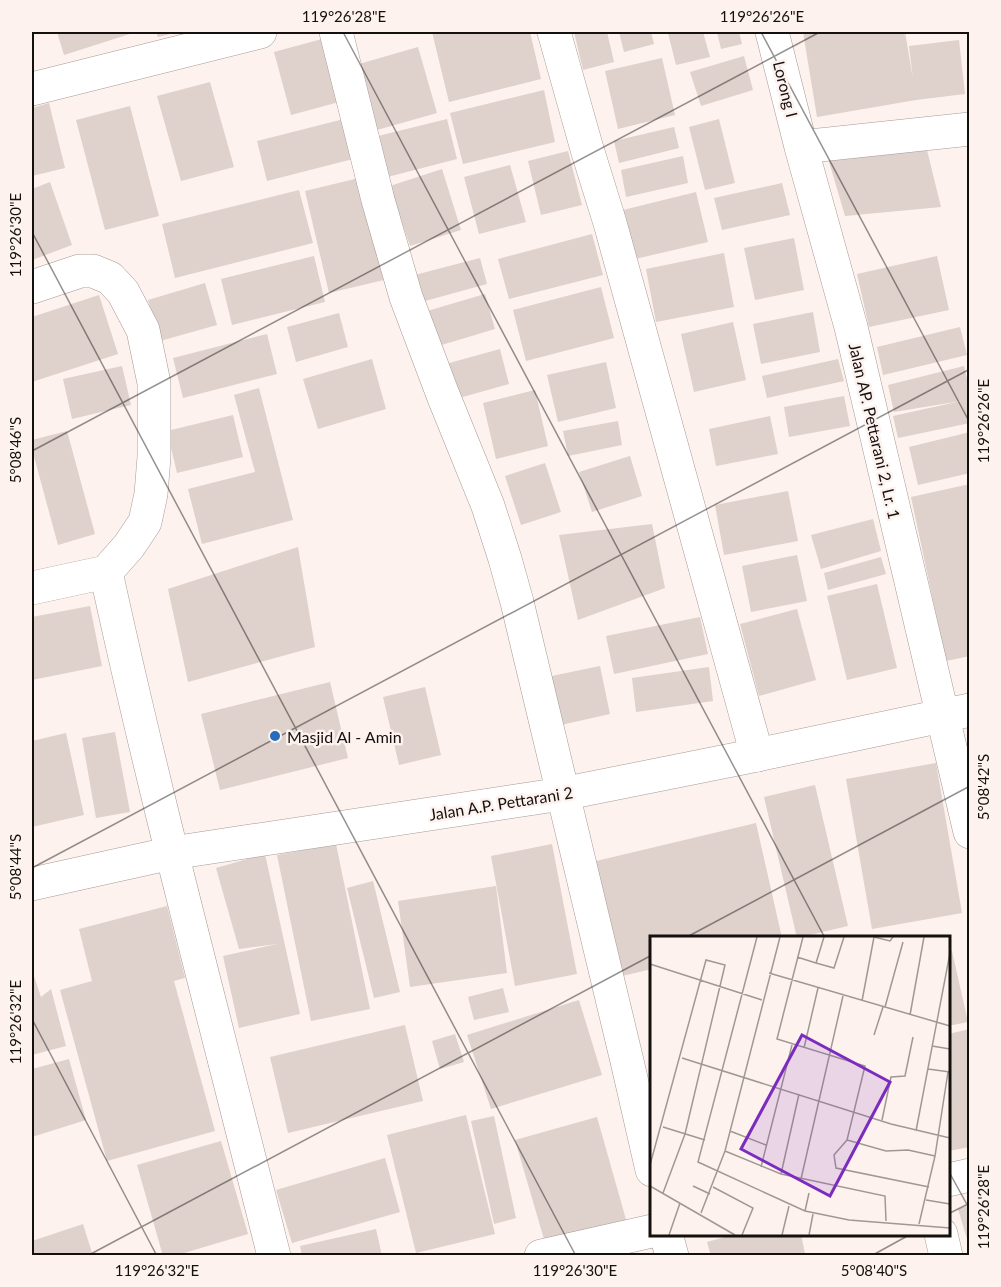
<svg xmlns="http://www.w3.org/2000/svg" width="1001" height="1287" viewBox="0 0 1001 1287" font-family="Lato,sans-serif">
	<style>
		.building { fill: #dfd1cc }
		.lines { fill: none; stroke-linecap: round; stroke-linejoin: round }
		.minor-casing { stroke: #a79a95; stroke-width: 34 }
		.tertiary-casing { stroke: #a79a95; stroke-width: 34 }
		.minor { stroke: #fff; stroke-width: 33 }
		.tertiary { stroke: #fff; stroke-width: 33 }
		.ticks { fill: none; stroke: #14100e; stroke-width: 1.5; stroke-opacity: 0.45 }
		.poi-dot { fill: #256cbc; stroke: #fdf2ee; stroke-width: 2 }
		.labels { text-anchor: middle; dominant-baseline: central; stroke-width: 5; stroke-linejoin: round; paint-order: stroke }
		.street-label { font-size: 16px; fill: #14100e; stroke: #fdf2ee }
		.poi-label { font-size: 16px; fill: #14100e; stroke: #fdf2ee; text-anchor: start }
		.inset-road { fill: none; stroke: #a09894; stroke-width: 1.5 }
		.view { fill: #7b2cbf; fill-opacity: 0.15; stroke: #7b2cbf; stroke-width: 3 }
		.inset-edge { fill: none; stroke: #14100e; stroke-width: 3 }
		.neatline { fill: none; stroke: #14100e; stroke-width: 2 }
		.ticks-label { font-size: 15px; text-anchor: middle; fill: #14100e }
	</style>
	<rect width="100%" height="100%" fill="#fdf2ee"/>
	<path class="building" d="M57 32H136L64 55Z
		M156 32H178L158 37Z
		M432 32H530L541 79 449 102Z
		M574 32H607L614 62 583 70Z
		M619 32H651L654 44 624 52Z
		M673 32H703L710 57 676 65 668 33Z
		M717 32H739L742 44 721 49Z
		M803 32H905L913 79 909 46 959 40 965 94 916 100 817 117Z
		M322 39 339 102 291 115 274 52Z
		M418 47 437 113 370 132 352 66Z
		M744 56 753 90 701 106 690 72Z
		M662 58 675 115 618 129 605 71Z
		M210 82 234 167 181 181 157 96Z
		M544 90 555 142 463 164 450 113Z
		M49 103 65 168 32 176V108Z
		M130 106 159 216 105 230 76 120Z
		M344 119 353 159 267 181 257 141Z
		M447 119 457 159 376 180 366 139Z
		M719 119 735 183 705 190 689 127Z
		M674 127 679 148 619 163 614 141Z
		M925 142 941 207 845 216 827 155Z
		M568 151 582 205 541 215 528 161Z
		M683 156 688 183 626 197 621 170Z
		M510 165 526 222 479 234 464 177Z
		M442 169 461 230 410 246 390 186Z
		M359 178 384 280 329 293 305 191Z
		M50 182 72 245 32 260V189Z
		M782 183 790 215 722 230 714 198Z
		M299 190 313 243 175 278 162 224Z
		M696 192 708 242 631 260 619 211Z
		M592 234 603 275 509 299 498 259Z
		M794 238 804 290 755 300 744 248Z
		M724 253 734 307 656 322 646 269Z
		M314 256 325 302 232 325 221 279Z
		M937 256 949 310 869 327 857 274Z
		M480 258 487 284 414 304 407 277Z
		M205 283 217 325 160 341 148 300Z
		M601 287 614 338 526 361 513 310Z
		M485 294 495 329 435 347 424 312Z
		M99 295 118 354 32 382V317Z
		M813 312 820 352 761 364 753 324Z
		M339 313 348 347 296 362 287 327Z
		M733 322 746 380 694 392 681 334Z
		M960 327 967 355 883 375 877 347Z
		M267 334 277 374 183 398 173 358Z
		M500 349 509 384 452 400 442 365Z
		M372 359 386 409 318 429 303 379Z
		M838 359 844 381 767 398 762 376Z
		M606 362 616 408 558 422 547 375Z
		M122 366 131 405 72 419 63 379Z
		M964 366 970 392V423L898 438 893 416 961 401 894 412 888 385Z
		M259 388 293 520 202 544 188 489 255 472 234 395Z
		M535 390 548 446 496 459 483 403Z
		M844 396 850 426 789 437 784 407Z
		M233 415 243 457 177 473 167 431Z
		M770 416 778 454 716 466 709 429Z
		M618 421 622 445 568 456 563 431Z
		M67 431 95 534 58 545 32 449V440Z
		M970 432V473L918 485 909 447Z
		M630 456 642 496 592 512 579 472Z
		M545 463 561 512 521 525 505 476Z
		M970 484V656L946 661 911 497Z
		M788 491 798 541 724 555 715 505Z
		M873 519 881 551 821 569 811 535Z
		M652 524 665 588 578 620 559 535Z
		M298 547 315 647 188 682 168 589Z
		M797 555 807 601 751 612 742 566Z
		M881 557 886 574 828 590 824 573Z
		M877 584 897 668 847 680 827 596Z
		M90 606 102 666 32 680V617Z
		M797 609 816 680 759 696 740 624Z
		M700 617 708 654 614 674 606 636Z
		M600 666 610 714 552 727 542 678Z
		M709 667 713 701 636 712 632 678Z
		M330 682 348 758 220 790 201 714Z
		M425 687 441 755 399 765 383 697Z
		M115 732 130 812 96 818 82 738Z
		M66 733 84 815 32 827V741Z
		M936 763 962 913 872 929 846 779Z
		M815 785 848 926 797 938 764 797Z
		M756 823 782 938H652V969L618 977 592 862Z
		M336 844 370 1009 311 1021 277 855Z
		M552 844 577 974 515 986 491 856Z
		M265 854 300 1014 239 1028 223 956 277 944 239 949 216 868Z
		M373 881 400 992 374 998 347 888Z
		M496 886 507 973 410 987 398 901Z
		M167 906 185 978 174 981 215 1131 107 1161 60 990 92 981 79 929Z
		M948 951H952L968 1022 948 1026Z
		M32 970 41 997 51 989 66 1046 32 1055Z
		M503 988 509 1012 474 1020 468 997Z
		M579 1000 602 1075 491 1109 467 1035Z
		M405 1025 423 1101 288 1133 270 1057Z
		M970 1029V1147L948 1151V1034Z
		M455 1034 464 1062 440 1069 432 1041Z
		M69 1059 86 1120 32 1137V1069Z
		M466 1115 495 1234 416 1253 387 1135Z
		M494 1116 516 1218 494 1224 471 1121Z
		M597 1117 627 1223 546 1246 515 1140Z
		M221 1141 248 1234 174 1256H163L137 1165Z
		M385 1158 400 1212 292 1243 276 1190Z
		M970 1205V1246H969L958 1209Z
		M83 1224 93 1256H32V1241Z
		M376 1229 382 1256H302L300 1246Z
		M736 1234H801L805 1254 799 1256H711L707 1242Z"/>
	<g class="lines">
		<defs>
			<path id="minor" d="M336 32 378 200 406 297 443 395 488 506 505 559 517 602 627 1061 652 1170
				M554 32 587 149 610 223 757 755
				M772 32 801 147 851 327 970 832
				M32 89 260 32
				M801 147 970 129
				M32 287 80 271H93L110 278 123 292 143 330 154 383V457L151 494 145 522 129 546 106 572
				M32 588 106 572C156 802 217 1028 274 1256
				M948 1180 970 1175
				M666 1234 672 1256
				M941 1234 946 1256
				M541 1256 652 1231"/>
			<path id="tertiary" d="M32 884 172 853 562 794 757 755 970 710"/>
		</defs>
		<use href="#minor" class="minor-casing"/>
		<use href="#tertiary" class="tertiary-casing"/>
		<use href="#minor" class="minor"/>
		<use href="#tertiary" class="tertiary"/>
	</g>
	<path class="ticks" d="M343 32 825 938M761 32 970 423M32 34 35 32M32 232 576 1256M32 451 820 32M32 868 970 369M685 938 970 786M32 1019 157 1256M948 1170 970 1210M948 1214 970 1203M87 1256 652 955M871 1256 911 1234"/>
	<circle class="poi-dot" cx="275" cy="736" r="6"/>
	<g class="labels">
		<g class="street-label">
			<text transform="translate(786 89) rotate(76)">Lorong I</text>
			<text transform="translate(875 431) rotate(77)">Jalan AP. Pettarani 2, Lr. 1</text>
			<text transform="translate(501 803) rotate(-9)">Jalan A.P. Pettarani 2</text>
		</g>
		<g class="poi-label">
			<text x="287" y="736">Masjid Al - Amin</text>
		</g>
	</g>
	<g transform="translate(650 936)">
		<rect width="300" height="300" fill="#fdf2ee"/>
		<path class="inset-road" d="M107 1 48 226 155 275 199 284 300 292M153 1 127 103 215 130 197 204 236 215 258 214 285 220M174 1 166 27 184 32 194 1M224 1 240 5 243 1M147 21 166 27M0 28 112 64M119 37 300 90M212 65 224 1M235 71 253 6M260 79 274 1M224 99 233 71M282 110 300 113M154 112 168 52M32 122 241 188 300 202M278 133 300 136M232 184 241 141 255 140 263 101M13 191 55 204M80 195 116 209M266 195 300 17M197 204 184 219 186 232 279 251M75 215 131 238 235 260 236 285M0 229 56 24 75 29 35 198 13 257M111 231 142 109M131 238 149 158M151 243 193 60M0 250 85 299M43 250 60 258M63 251 103 272 92 299M276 264 300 268M155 275 159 257M51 277 75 215 130 1M269 288 285 220 298 136M19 299 30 267M132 299 139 270M159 299 163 278"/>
		<path class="view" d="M152 99 240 146 180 260 91 213Z"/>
		<rect width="300" height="300" class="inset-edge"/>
	</g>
	<rect width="1001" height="1287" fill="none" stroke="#fdf2ee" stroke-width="66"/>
	<rect x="33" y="33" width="935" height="1221" class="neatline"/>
	<g class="ticks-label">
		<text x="344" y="22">119°26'28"E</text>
		<text x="762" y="22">119°26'26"E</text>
		<text transform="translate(16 235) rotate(-90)" y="5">119°26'30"E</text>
		<text transform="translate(984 421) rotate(-90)" y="5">119°26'26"E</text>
		<text transform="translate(16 450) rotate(-90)" y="5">5°08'46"S</text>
		<text transform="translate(984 787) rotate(-90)" y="5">5°08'42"S</text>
		<text transform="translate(16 867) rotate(-90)" y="5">5°08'44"S</text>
		<text transform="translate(16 1022) rotate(-90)" y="5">119°26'32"E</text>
		<text transform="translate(984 1207) rotate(-90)" y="5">119°26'28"E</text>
		<text x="157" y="1276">119°26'32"E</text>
		<text x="575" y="1276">119°26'30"E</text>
		<text x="874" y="1276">5°08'40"S</text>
	</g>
</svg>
